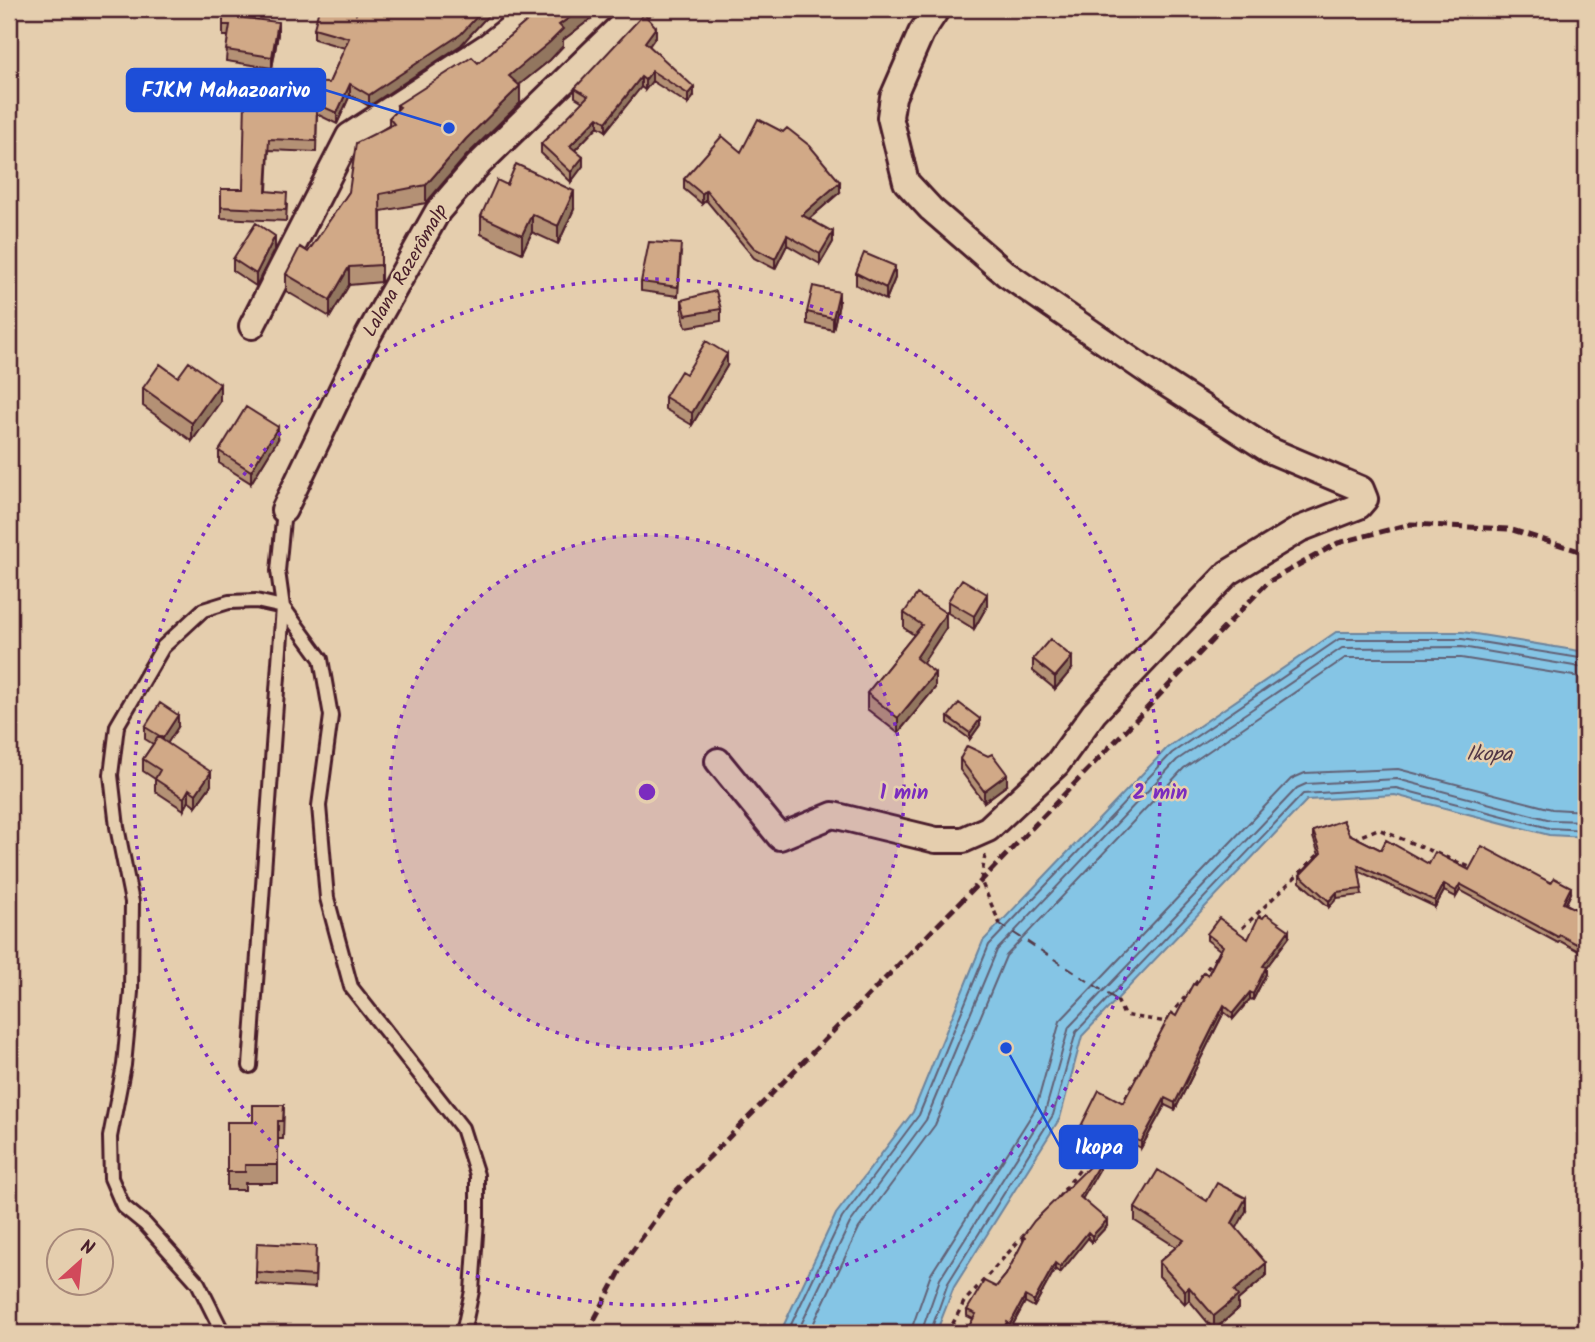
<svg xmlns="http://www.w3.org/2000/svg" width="1595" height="1342" viewBox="0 0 1595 1342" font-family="Kalam,sans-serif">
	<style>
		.water { fill: #85c5e5; stroke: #6d839b; stroke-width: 2 }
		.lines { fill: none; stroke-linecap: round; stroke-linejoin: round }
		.shore { stroke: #626175; stroke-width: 2 }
		.ferry { stroke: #533847; stroke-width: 2; stroke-dasharray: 9 7; stroke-linecap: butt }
		.service-casing { stroke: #4a1f2b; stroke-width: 18 }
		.minor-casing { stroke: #4a1f2b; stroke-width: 30 }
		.path { stroke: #4a1f2b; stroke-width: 3.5; stroke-dasharray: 5 5; stroke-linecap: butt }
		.service { stroke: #e5ceae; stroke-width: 12 }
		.minor { stroke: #e5ceae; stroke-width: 24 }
		.rail { stroke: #4a1f2b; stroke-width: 5; stroke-dasharray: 10 5; stroke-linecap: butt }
		.wall { fill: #b49174; stroke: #4a1f2b; stroke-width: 2 }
		.shaded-wall { fill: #92765e; stroke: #4a1f2b; stroke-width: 2 }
		.building { fill: #d1a987; stroke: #4a1f2b; stroke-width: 2 }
		.ring { fill: none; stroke: #7b2cbf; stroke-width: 3.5; stroke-dasharray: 3.5 7 }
		.labels { text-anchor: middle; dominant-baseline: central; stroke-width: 5; stroke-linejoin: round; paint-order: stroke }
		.street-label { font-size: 19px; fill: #4a1f2b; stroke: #e5ceae }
		.water-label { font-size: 21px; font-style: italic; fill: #533847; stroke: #e5ceae }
		.centre { fill: #7b2cbf; stroke: #e5ceae; stroke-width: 3.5 }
		.ring-label { font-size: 21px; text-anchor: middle; font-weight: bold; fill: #7b2cbf; stroke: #e5ceae; stroke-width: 5; stroke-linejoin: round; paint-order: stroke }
		.leader { fill: none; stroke: #1d4ed8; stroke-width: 2.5 }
		.callout-dot { fill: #1d4ed8; stroke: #e5ceae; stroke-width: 2.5 }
		.callout { fill: #1d4ed8; stroke: #1d4ed8; stroke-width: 2.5 }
		.callout-label { font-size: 21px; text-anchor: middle; font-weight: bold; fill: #fff }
	</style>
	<rect width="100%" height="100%" fill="#e5ceae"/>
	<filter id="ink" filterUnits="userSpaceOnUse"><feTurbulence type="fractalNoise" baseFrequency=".0143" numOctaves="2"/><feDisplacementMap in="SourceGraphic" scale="14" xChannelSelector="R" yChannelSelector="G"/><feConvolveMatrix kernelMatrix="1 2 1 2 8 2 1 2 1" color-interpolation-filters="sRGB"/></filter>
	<g filter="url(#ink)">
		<path class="water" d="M1336 632H1463L1586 652V837L1549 835 1395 795 1307 800 1082 1036 1060 1118 954 1287 936 1333H780L836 1214 913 1112 983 941 1167 748Z"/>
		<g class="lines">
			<path class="shore" d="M787 1333 842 1218 919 1115 989 945 1172 753 1339 639H1462L1586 659
				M797 1333 850 1223 926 1120 997 950 1177 760 1342 648 1462 647 1586 668
				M809 1333 859 1228 935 1125 1006 956 1184 768 1345 658H1461L1586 678
				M910 1333 931 1274 1036 1108 1060 1021 1291 779 1305 773 1398 769 1552 809 1586 811
				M921 1333 940 1279 1045 1112 1069 1027 1297 788 1306 784 1397 779 1551 820 1586 821
				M930 1333 948 1283 1053 1115 1076 1032 1303 794 1396 788 1549 828 1586 830"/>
			<path class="ferry" d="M1000 924 1117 1000"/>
			<defs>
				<path id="service" d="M284 510 278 571 283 607 321 659 331 716 319 806 327 898 351 987 462 1128 477 1175V1220L472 1291 463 1333
					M223 1333 198 1283 145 1224 123 1206 111 1178 110 1137 124 1065 131 992 132 902 117 827 111 775 117 726 163 647 203 610 229 602 256 601 283 607 250 1066"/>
				<path id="minor" d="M252 326 349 136 489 45 535 9
					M284 510 364 343 438 211 477 166 638 9
					M718 761 780 837 833 815 936 840H963L988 829 1057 764 1094 713 1228 573 1300 529 1359 506 1365 499 1361 489 1269 450 1162 381 1006 274 931 209 906 182 890 117 893 97 921 33 937 9"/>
			</defs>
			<use href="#service" class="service-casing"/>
			<use href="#minor" class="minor-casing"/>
			<path class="path" d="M1353 839 1378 829 1472 868
				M985 855 981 881 1000 924
				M1235 935 1320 853
				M1117 1000 1124 1015 1167 1022
				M1170 1016 1221 951
				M1121 1106 1158 1038
				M1058 1198 1098 1146
				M948 1333 964 1302 1025 1234"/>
			<use href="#service" class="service"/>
			<use href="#minor" class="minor"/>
			<path class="rail" d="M587 1333 628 1257 675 1192 981 881 1268 582 1338 543 1411 524 1509 529 1586 553"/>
		</g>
		<path class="wall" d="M223 9 246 18 278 34 272 68 226 61 228 36H223Z
			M359 9H494L461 45 369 106 350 95 337 124 317 114 316 152 269 150 267 191 287 204 286 221 221 218V189H243L288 102 329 83 345 48 314 39V28L356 14Z
			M597 9V14L563 40V46L550 60 519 85 520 103 466 156 426 203 381 211V282L349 285 330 317 286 291V274L308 252 349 192 389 127V118L397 110V105L478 63 532 17V13Z
			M656 36 649 46 694 96 688 104 652 81 645 90 641 87 606 131 598 126 575 150 583 166 571 182 541 153V144L583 102 575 97V88Z
			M741 152 840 192 809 219 833 242 820 264 787 245 775 269 754 258 706 200 702 204 684 189V179Z
			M507 185 574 209 558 244 532 232 522 253 481 234V216Z
			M275 248 256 286 233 271V259Z
			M681 253 678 296 641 291V282Z
			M856 273 895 278 886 300 856 285Z
			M682 300 721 309V321L686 327 682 312Z
			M839 304 833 330 807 324V312Z
			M727 366 692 425 665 409V397L686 374Z
			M178 377 220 402 192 441 143 406V388Z
			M278 439 251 483 219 463V451Z
			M948 601 987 606 974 629 948 613Z
			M904 613 946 628 923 663 935 688 898 733 867 709V693L914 635 904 628Z
			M1033 659 1072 669 1055 689 1033 671Z
			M948 717 980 725 970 739 948 723Z
			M145 727H178L167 743 211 785 196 806 189 801 184 810 155 791V779L143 771V759L153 744 145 739Z
			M960 759 1007 785 984 802 960 770Z
			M1313 831 1349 834 1381 850 1429 864 1469 870 1571 893 1566 904 1586 914V955L1560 941 1558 943 1460 890 1456 897 1444 891 1435 907 1359 871 1362 895 1337 898 1329 907 1300 882V875L1319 855 1313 837Z
			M1207 934 1248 939 1289 937 1266 968V974L1253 1000 1250 999 1233 1019 1224 1012 1175 1110 1165 1105 1141 1148 1132 1143 1123 1160 1079 1137V1130L1123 1103 1196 985 1208 975 1220 950 1207 940Z
			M284 1105 283 1139H278V1183H245V1190H227V1122H253Z
			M1099 1170 1082 1199 1107 1226 1092 1242 1088 1238 1060 1273 1055 1269 1034 1307 1025 1302 1010 1330 1007 1329 1004 1333H1000L967 1316V1310L996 1287 1006 1275 1023 1242V1236Z
			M1207 1201 1246 1211 1236 1228 1266 1276 1238 1300V1309L1214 1330 1189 1300 1185 1304 1159 1276V1262L1176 1247 1135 1221V1208Z
			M316 1258 315 1288 256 1284V1272Z"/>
		<path class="shaded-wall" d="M484 9H494L461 45 369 106V95Z
			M582 9H597V14L563 40V46L550 60 509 93V76L559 25Z
			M278 22V34L272 68V57Z
			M656 27V36L645 52V42Z
			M652 71V81L645 90V80Z
			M641 77V87L606 131V122Z
			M350 84V95L337 124V113Z
			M520 86V103L466 156 426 203V185L466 139Z
			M694 87V96L688 104V94Z
			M598 117V126L570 155V146Z
			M583 157V166L571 182V172Z
			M840 182V192L802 225V215Z
			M706 190V200L702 204V194Z
			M574 191V209L558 244V226Z
			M532 214V232L522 253V235Z
			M833 232V242L820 264V254Z
			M787 235V245L775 269V259Z
			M275 236V248L256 286V274Z
			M895 266V278L886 300V288Z
			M349 267V285L330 317V300Z
			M839 292V304L833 330V318Z
			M727 354V366L692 425V413Z
			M220 384V402L192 441V423Z
			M278 427V439L251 483V471Z
			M987 594V606L974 629V616Z
			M946 613V628L916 673V658Z
			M1072 657V669L1055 689V677Z
			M935 673V688L898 733V718Z
			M178 715V727L163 750V738Z
			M980 719V725L970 739V733Z
			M211 772V785L196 806V794Z
			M1007 774V785L984 802V791Z
			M189 789V801L184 810V798Z
			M16 835V847L9 864V852Z
			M1444 884V891L1435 907V901Z
			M1460 884V890L1456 897V891Z
			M1571 887V893L1563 909V903Z
			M1337 892V898L1329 907V901Z
			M1289 930V937L1266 968V974L1253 1000V994L1263 966Z
			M1250 992V999L1233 1019V1013Z
			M1224 1005V1012L1175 1110V1103Z
			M1165 1098V1105L1141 1148V1142Z
			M1132 1137V1143L1123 1160V1153Z
			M1099 1164V1170L1080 1203V1197Z
			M1246 1198V1211L1232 1237V1223Z
			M1107 1220V1226L1092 1242V1236Z
			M1088 1232V1238L1060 1273V1267Z
			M1055 1263V1269L1034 1307V1301Z
			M1266 1263V1276L1238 1300V1309L1214 1330V1316L1234 1291Z
			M1189 1287V1300L1185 1304V1291Z
			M1025 1296V1302L1010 1330V1324Z
			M1007 1322V1329L1003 1333V1329Z"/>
		<path class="building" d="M223 9H246L245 18 278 22 272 57 226 50 230 25H223Z
			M319 9H354L356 14 359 9H484L461 34 369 95 350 84 337 113 317 104 316 141 269 139 266 191 287 193 286 210 221 207V189H243L245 99 288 102 289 82 329 83 349 38 314 28Z
			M537 9H582L559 25 563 29 550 42 509 76 520 86 466 139 426 185 380 194 381 265 349 267 330 300 286 274 300 247 308 252 349 192 356 143 394 124 389 118 400 107 397 105 472 57 478 63 534 15 532 13Z
			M644 14 656 27 645 42 694 87 688 94 652 71 645 80 641 77 606 122 598 117 570 146 583 157 571 172 541 144 588 96 575 88Z
			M758 119 783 132 787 128 810 146 840 182 802 215 833 232 820 254 787 235 775 259 754 248 706 190 702 194 684 179 722 136 741 152Z
			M516 164 574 191 558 226 532 214 522 235 481 216 497 180 507 185Z
			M256 223 275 236 256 274 233 259Z
			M649 242 681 244 678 287 641 282Z
			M864 253 895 266 886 288 856 273Z
			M813 286 839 292 833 318 807 312Z
			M716 291 721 309 686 315 682 300Z
			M706 341 727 354 692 413 665 397 681 371 686 374Z
			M189 362 220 384 192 423 143 388 160 364 178 377Z
			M246 407 278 427 251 471 219 451Z
			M962 579 987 594 974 616 948 601Z
			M917 594 946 613 916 658 935 673 898 718 867 693 922 625 904 613Z
			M1050 639 1072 657 1055 677 1033 659Z
			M160 703 178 715 163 738 145 727Z
			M959 703 980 719 970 733 948 717Z
			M158 737 211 772 196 794 189 789 184 798 155 779 160 770 143 759Z
			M967 746 988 756 992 754 1007 774 984 791 960 759Z
			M1343 820 1349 834 1381 850 1386 840 1429 864 1435 852 1469 870 1482 846 1551 883 1554 878 1571 887 1563 903 1586 914V949L1560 935 1558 937 1460 884 1456 891 1444 884 1435 901 1358 865 1362 889 1337 892 1329 901 1300 875 1321 853 1313 831Z
			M9 832 16 835 9 852Z
			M1266 914 1289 930 1263 966 1266 967 1253 994 1250 992 1233 1013 1224 1005 1175 1103 1165 1098 1141 1142 1132 1137 1123 1153 1079 1130 1099 1090 1123 1103 1171 1013 1176 1016 1193 984 1196 985 1204 972 1208 975 1223 946 1207 934 1219 918 1248 939 1259 916 1263 918Z
			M253 1105H284L283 1121H278V1165H245V1172H227V1122H253Z
			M1095 1161 1099 1164 1080 1197 1107 1220 1092 1236 1088 1232 1060 1267 1055 1263 1034 1301 1025 1296 1010 1324 1007 1322 1003 1329 998 1327 995 1333H965L976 1314 967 1310 984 1281 996 1287 1006 1275 1025 1238 1023 1236 1034 1221Z
			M1158 1170 1207 1201 1217 1183 1246 1198 1232 1223 1266 1263 1234 1291 1238 1296 1214 1316 1189 1287 1185 1291 1159 1262 1184 1240 1135 1208Z
			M257 1243 316 1246 315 1276 256 1272Z"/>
	</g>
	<circle cx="647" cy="792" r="257" fill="#7b2cbf" fill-opacity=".12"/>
	<g class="ring">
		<circle cx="647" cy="792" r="257"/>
		<circle cx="647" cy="792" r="513"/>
	</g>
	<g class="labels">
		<g class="street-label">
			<text transform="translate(406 271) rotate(-60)">Lalana Razerômalp</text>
		</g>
		<g class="water-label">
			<text transform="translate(1489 755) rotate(1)">Ikopa</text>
		</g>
	</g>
	<circle cx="647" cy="792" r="10" class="centre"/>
	<g class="ring-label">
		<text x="904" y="799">1 min</text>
		<text x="1160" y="799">2 min</text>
	</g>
	<path class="leader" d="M449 128L325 90M1006 1048L1060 1147"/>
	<g class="callout-dot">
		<circle cx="449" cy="128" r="7"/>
		<circle cx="1006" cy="1048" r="7"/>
	</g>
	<g class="callout">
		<rect x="127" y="69" width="198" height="42" rx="7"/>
		<rect x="1060" y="1126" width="77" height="42" rx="7"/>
	</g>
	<g class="callout-label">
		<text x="226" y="97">FJKM Mahazoarivo</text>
		<text x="1099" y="1154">Ikopa</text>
	</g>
	<rect width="1595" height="1342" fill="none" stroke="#e5ceae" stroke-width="35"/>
	<rect x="18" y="18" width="1560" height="1307" fill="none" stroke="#4a1f2b" stroke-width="2.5" filter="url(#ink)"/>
	<g transform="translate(80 1262) rotate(27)"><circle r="33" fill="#e5ceae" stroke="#a7887a" stroke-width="2"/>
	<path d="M0-5L12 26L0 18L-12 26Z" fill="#d1495b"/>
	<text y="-10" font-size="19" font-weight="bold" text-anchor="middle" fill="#4a1f2b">N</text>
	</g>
</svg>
